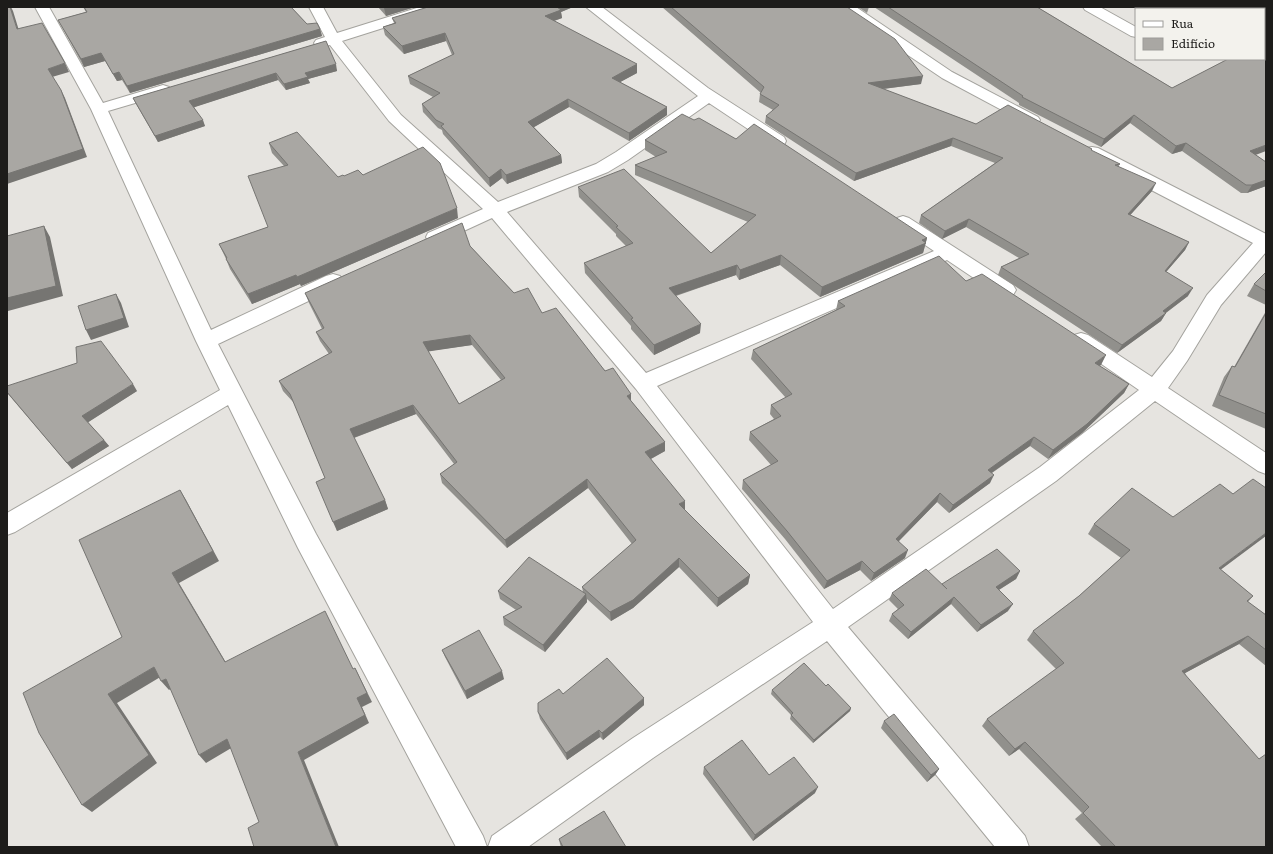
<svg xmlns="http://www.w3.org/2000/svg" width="1273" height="854" viewBox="0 0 1273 854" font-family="Literata,serif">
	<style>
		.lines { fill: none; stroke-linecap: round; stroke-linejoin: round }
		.minor-casing { stroke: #a4a39e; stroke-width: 2 }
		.minor { fill: #fff; fill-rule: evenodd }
		.wall { fill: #91908c; fill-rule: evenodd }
		.shaded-wall { fill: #767572 }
		.building { fill: #a9a7a3; stroke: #767572; fill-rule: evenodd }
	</style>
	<rect width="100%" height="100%" fill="#e6e4e0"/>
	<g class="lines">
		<defs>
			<path id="minor" d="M35 7H49L103 103 163 85 169 87 171 90 169 93 108 111 211 330 326 276 333 274 340 276 343 281 340 286 218 344 316 534 483 836 487 847H456L298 548 228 405 15 532 7 535V513L220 390 196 341 91 109Z
				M309 7H323L337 33 420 7H442L440 10 342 41 401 115 498 202 596 164 616 152 698 96 586 7H602L708 88 784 137 786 141 784 145 778 146 772 145 709 103 628 160 608 172 507 212 646 373 934 251 897 226 894 222 897 218 903 216 909 218 1013 285 1016 290 1013 295 1006 297 999 295 947 260 657 386 833 609 1040 467 1139 390 1074 345 1071 340 1074 335 1081 333 1088 335 1152 377 1173 351 1207 295 1253 243 1086 156 1084 152 1086 148 1092 147 1098 148 1266 234V252L1221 305 1187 361 1168 388 1266 453V474L1258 471 1155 401 1056 481 848 627 1025 836 1029 847H995L827 641 653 758 528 847H488L492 836 633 738 813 622 636 389 492 218 442 241 435 243 428 241 426 237 428 233 483 209 389 121 330 45 321 47 316 46 314 43 316 40 325 37Z
				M839 7H856L952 72 1038 117 1040 120 1038 123 1032 125 1026 123 942 78 841 10Z
				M1083 7H1100L1136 27V37L1131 36 1085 10Z"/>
		</defs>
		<use href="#minor" class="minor-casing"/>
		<use href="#minor" class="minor"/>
	</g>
	<path class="wall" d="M83 7H291L307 24 320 29 322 36 130 93 122 80 117 81 105 61 84 67 62 27 58 20 86 12Z
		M378 7H415L386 16Z
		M428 7H573L561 12 562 18 554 21 637 73 620 82 667 107V115L629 141 569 107 534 127 561 155 562 163 507 184 502 178 490 187 443 134 442 130 438 128 423 112 422 104 433 97 410 84 408 76 452 55 446 41 404 54 385 35 383 27 394 23 392 18Z
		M662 7H847L921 84 883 89 976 124 1091 151 1120 164 1118 167 1152 191 1130 215 1189 242 1185 250 1166 272 1188 296 1166 313 1161 321 1117 353 998 275 1001 267 1019 258 966 227 942 239 919 223 921 215 995 163 951 146 854 181 765 123 766 116 773 110 759 102 760 94 761 93Z
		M858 7H869L867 13Z
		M874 7H1037L1172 88 1227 60 1226 59H1264L1256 155 1266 162V186L1247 193H1241L1182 151 1172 154 1130 123 1101 147 1019 105V103Z
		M1154 7H1226L1229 9H1157Z
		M326 41 337 71 308 79 310 83 286 90 278 80 194 107 205 126 158 142 136 104 133 98Z
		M694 120 736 139 927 238 923 253 820 297 780 265 739 280 736 275 676 296 700 333 654 355 631 329V326L585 273 584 263 626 246 616 236V234L579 197 578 187 711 253 748 222 635 175V165L656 157 645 150V140Z
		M269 143 338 177 363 175 458 218 301 286 300 284 252 304 230 269 226 259 219 244 268 227 284 166 272 153Z
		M470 246 514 293 542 313 631 394V401L665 442V451L651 459 685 510 750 575 748 584 717 607 679 567 633 608 611 621 587 599V602L545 652 504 625 503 617 516 610 500 599 498 591 583 592 582 587 632 544 588 488 507 548 442 483 440 474 454 464 416 414 354 438 385 500 388 509 337 531 325 478 294 403 283 391 279 381 329 354 320 341 316 332 322 329 309 303 305 293ZM472 345 501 380 459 404 428 351Z
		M1266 272V305L1247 296 1254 284Z
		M966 281 1101 365 1099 366 1129 384 1124 393 1082 433 1048 459 1030 446 992 473 990 483 949 513 937 502 899 541 905 558 871 581 860 570 824 589 785 539 742 489 743 480 771 465 749 440 750 432 774 419 770 414 771 405 786 398 751 359 753 350 836 310 838 301Z
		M1266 311V429L1212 406 1224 377 1232 366 1234 367Z
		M7 386 137 391 88 422 109 446 72 469 8 394 7 393Z
		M1094 524 1221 570 1253 596 1248 602 1266 615V666L1239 644 1185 673 1266 847H1102L1075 819 1082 813 1019 749 1009 756 982 726 987 719 1056 669 1027 640 1033 631 1079 596 1121 558 1088 534Z
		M1020 571 1016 579 999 590 1008 611 977 632 951 604 908 639 889 621 892 614 898 609 889 600 892 593Z
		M442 650 504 679 467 699 445 657Z
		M826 686 851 708 850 711 813 743 790 719 791 715 771 694 772 690Z
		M563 694 644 705 603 740 600 737 567 760 540 719 538 712Z
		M884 721 939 769 935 775 927 782 881 728Z
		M704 767 769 775 815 793 753 841 703 774Z
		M559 839 626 847H561L560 844Z"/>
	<path class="shaded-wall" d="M10 7H11L13 11 21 37 17 29Z
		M388 7H415L386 16 384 8Z
		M555 7H573L561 12 562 18 545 24V16Z
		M320 29 322 36 130 93 127 86Z
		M445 33 446 41 404 54 402 46Z
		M101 53 105 61 84 67 81 59Z
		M65 63 69 72 52 77 48 69Z
		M336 64 337 71 308 79 310 83 286 90 284 84 305 73Z
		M637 64V73L613 86 612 78Z
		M119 72 122 80 117 81 113 74Z
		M276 73 278 80 192 108 189 101Z
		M923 76 921 84 866 91 868 83Z
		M61 90 65 98 87 157 7 184V174Z
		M568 99 569 107 529 130 528 122Z
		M667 107V115L629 141V133Z
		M1134 115 1130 123 1101 147 1104 139Z
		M203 120 205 126 158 142 155 136Z
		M953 138 951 146 854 181 856 173Z
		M1186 143 1182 151 1172 154 1176 146Z
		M1266 145V151L1245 159 1250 151Z
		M561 155 562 163 507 184 506 175Z
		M501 169 502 178 490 187 489 178Z
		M1266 180V186L1247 193 1252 185Z
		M1156 183 1152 191 1124 222 1128 214Z
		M457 208 458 218 301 286 297 277Z
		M969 219 966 227 942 239 945 231Z
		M44 226 50 237 63 296 8 311 7 310V298Z
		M927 238 923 253 820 297 822 287Z
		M1189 242 1185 250 1160 279 1165 271Z
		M781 255 780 265 739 280 740 270Z
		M737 265 736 275 668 298 669 288Z
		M296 275 300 284 252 304 248 294Z
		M1193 288 1188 296 1160 317 1166 313 1161 321 1117 353 1122 345 1163 311Z
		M116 294 121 303 129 327 91 340 86 330Z
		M701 324 700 333 654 355V345Z
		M470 335 472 345 425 352 423 342Z
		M1106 355 1101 365 1090 372 1095 363Z
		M133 384 137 391 87 423 82 416Z
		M1129 384 1124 393 1082 433 1048 459 1053 450Z
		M631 394V404L627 396Z
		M413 405 416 414 353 438 350 429Z
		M1034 437 1030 446 984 478 988 470Z
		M104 440 109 446 72 469 67 463Z
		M665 442V451L645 462V452Z
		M994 475 990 483 949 513 953 505Z
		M587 479 588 488 507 548 505 540Z
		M180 490 186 500 219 561 179 583 231 671 225 662 172 573Z
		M940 493 937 502 893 547 896 539Z
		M385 500 388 509 337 531 333 522Z
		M685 501V510L679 504Z
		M1266 533V536L1211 577 1219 568Z
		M908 550 905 558 871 581 874 573Z
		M679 558V567L633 608 611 621 610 612Z
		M862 561 860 570 824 589 827 581Z
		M1020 571 1016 579 992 594 996 587Z
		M750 575 748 584 717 607 718 598Z
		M586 594 587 602 545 652 543 645Z
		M954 597 951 604 908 639 911 632Z
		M1013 604 1008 611 977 632 981 625Z
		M1248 636 1239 644 1174 679 1182 671Z
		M154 667 162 676 117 703 157 763 92 812 82 805 108 694Z
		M355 668 372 702 362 707 369 723 304 760 339 847H336L298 752 357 698Z
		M502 671 504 679 467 699 465 691Z
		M166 679 173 687 169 690 161 681Z
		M644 698V705L603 740 602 733Z
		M851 708 850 711 813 743 814 740Z
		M599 730 600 737 567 760 566 753Z
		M227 739 233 747 206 763 199 755Z
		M1025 742 1019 749 1009 756 1015 749Z
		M939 769 935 775 927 782 931 775Z
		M818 787 815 793 753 841 755 835Z"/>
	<path class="building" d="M7 7H10L17 29 42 23 65 63 48 69 61 90 83 149 7 174Z
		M84 7H291L307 24 317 23 320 29 127 86 119 72 113 74 101 53 81 59 58 20 87 12Z
		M428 7H557L561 10 545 16 637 64 612 78 667 107 629 133 568 99 528 122 561 155 506 175 501 169 489 178 441 126 444 124 436 120 422 104 440 93 408 76 454 54 445 33 402 46 383 27 396 23 392 18Z
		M671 7H847L895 39 923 76 868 83 976 124 1008 105 1092 149 1091 150 1120 164 1115 165 1156 183 1128 214 1189 242 1165 271 1193 288 1163 311 1166 313 1122 345 1001 267 1029 254 969 219 945 231 921 215 1003 158 953 138 856 173 766 116 779 105 760 94 764 87Z
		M888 7H1037L1172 88 1228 59H1264V9H1231L1238 7H1266V145L1250 151 1266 162V180L1252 185H1246L1186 143 1176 146 1134 115 1104 139 1022 97 1023 96Z
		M1168 7H1226L1229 9H1171Z
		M326 41 336 64 305 73 308 77 284 84 276 73 189 101 203 120 155 136 133 98Z
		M682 114 694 120 699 118 736 139 754 124 927 238 922 240 926 243 822 287 781 255 740 270 737 265 669 288 701 324 654 345 631 319 633 318 584 263 633 243 616 227 618 226 578 187 624 169 711 253 756 215 635 165 667 152 645 140Z
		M297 132 338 177 343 175 344 176 358 170 363 175 423 147 440 163 457 208 297 277 296 275 248 294 226 259 227 258 219 244 268 227 248 176 288 165 269 143Z
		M462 223 470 246 514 293 528 288 542 313 556 308 605 371 613 368 631 394 627 396 665 442 645 452 685 501 679 504 750 575 718 598 679 558 633 600 610 612 582 587 636 540 587 479 505 540 440 474 457 462 413 405 350 429 385 500 333 522 316 482 325 478 290 394 279 381 332 352 316 332 324 328 305 293ZM470 335 505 378 459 404 423 342Z
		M44 226 56 286 7 298V236Z
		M939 256 966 281 982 274 1106 355 1095 363 1129 384 1087 424 1053 450 1034 437 988 470 994 475 953 505 940 493 896 539 908 550 874 573 862 561 827 581 787 531 743 480 778 461 750 432 781 416 771 405 792 394 753 350 845 306 838 301Z
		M1266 272V291L1254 284Z
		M116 294 124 318 86 330 78 306Z
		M1266 313V414L1219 395 1232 366 1235 367Z
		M101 341 133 384 82 416 104 440 67 463 7 392V386L77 363 76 347Z
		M1253 479 1266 488V533L1219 568 1253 596 1247 601 1266 615V650L1248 636 1182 671 1259 759 1266 754V847H1116L1083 813 1089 807 1025 742 1015 749 987 719 1064 663 1033 631 1079 596 1130 550 1094 524 1132 488 1173 517 1220 484 1233 494Z
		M180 490 213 551 172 573 225 662 325 611 353 669 355 668 367 693 357 698 365 715 298 752 336 847H254L248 828 259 822 227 739 199 755 166 679 161 681 154 667 108 694 149 755 82 805 39 733 23 693 122 637 79 540Z
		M997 549 1020 571 996 587 1013 604 981 625 954 597 911 632 892 614 904 605 892 593 926 569 947 589 942 584Z
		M529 557 586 594 543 645 503 617 522 607 498 591Z
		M479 630 502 671 465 691 442 650Z
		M607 658 644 698 602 733 599 730 566 753 538 712V703L559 689 563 694Z
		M804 663 826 686 828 684 851 708 814 740 791 715 793 713 772 690Z
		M894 714 939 769 931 775 884 721Z
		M742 740 769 775 794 757 818 787 755 835 704 767Z
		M604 811 626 847H563L559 839Z"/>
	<rect width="1273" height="854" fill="none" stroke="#1d1c1a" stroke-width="16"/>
	<rect x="1135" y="8" width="130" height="52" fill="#f3f2ed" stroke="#9d9c99"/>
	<rect x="1143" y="21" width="20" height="6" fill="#ffffff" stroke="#9d9c99"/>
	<text x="1171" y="28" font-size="12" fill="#1d1c1a">Rua</text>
	<rect x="1143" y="38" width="20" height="12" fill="#a9a7a3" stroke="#9d9c99"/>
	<text x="1171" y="48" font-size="12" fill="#1d1c1a">Edifício</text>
</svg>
